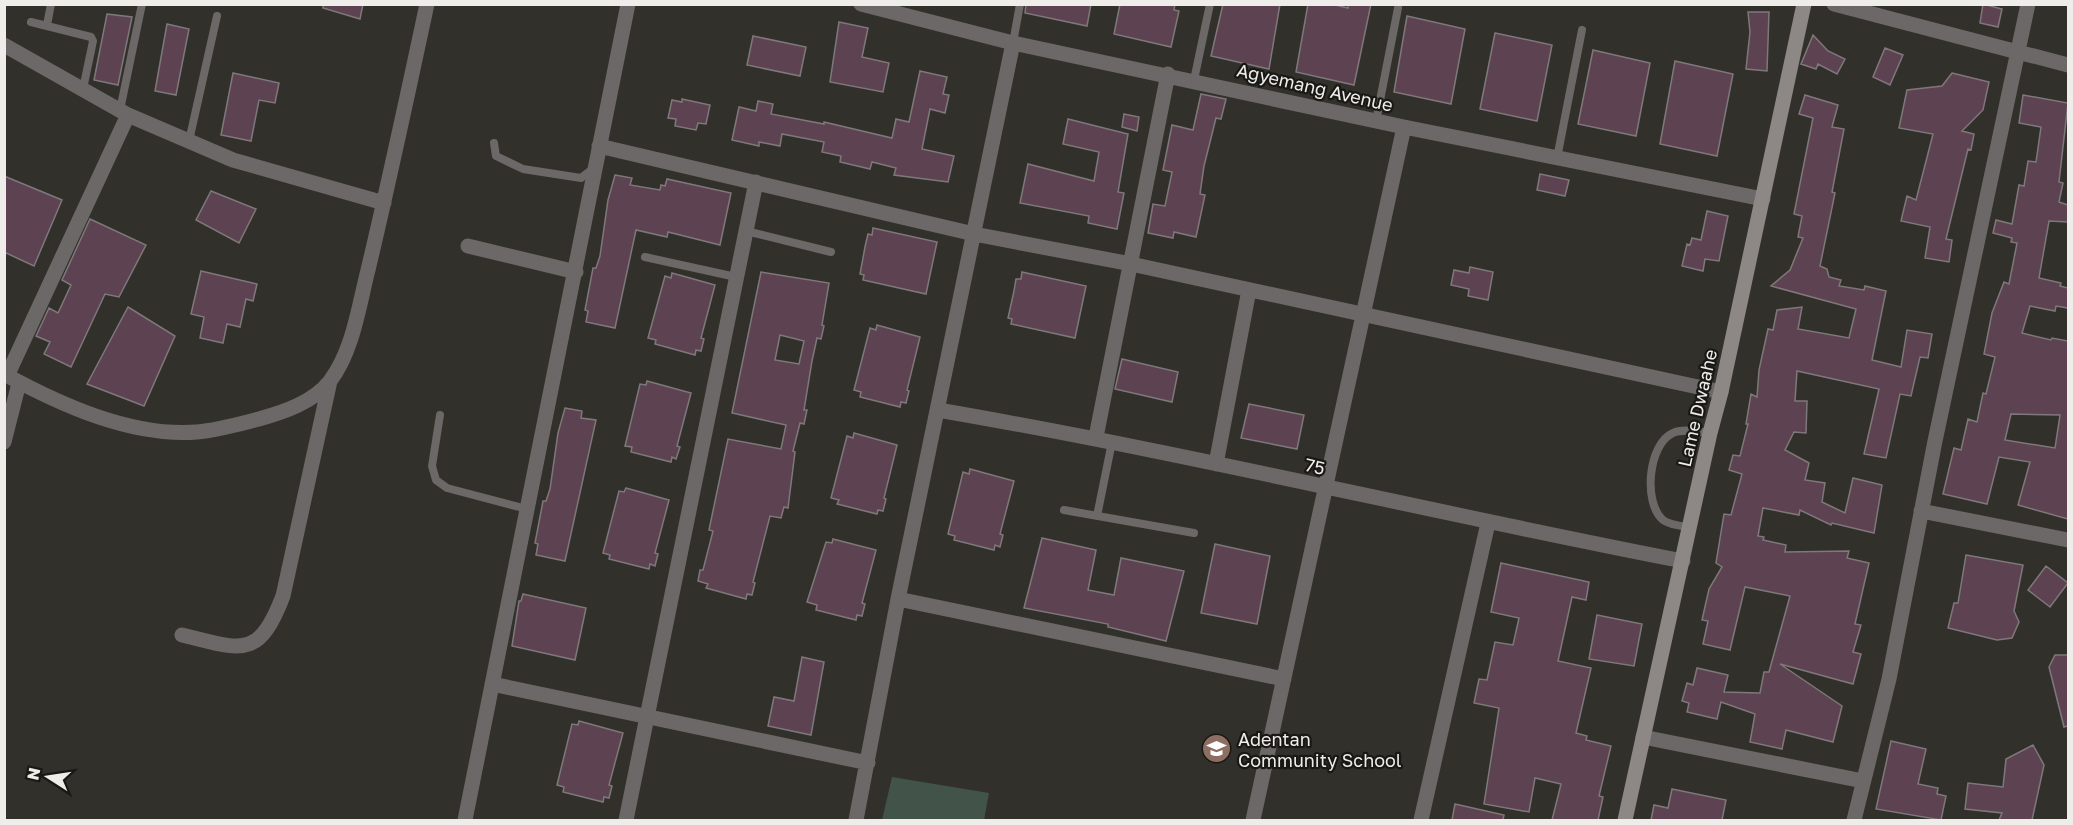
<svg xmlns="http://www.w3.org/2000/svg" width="2073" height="825" viewBox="0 0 2073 825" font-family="'Golos Text',sans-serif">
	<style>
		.green { fill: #425449 }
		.building { fill: #5d4351; stroke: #7f787b; stroke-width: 1.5; fill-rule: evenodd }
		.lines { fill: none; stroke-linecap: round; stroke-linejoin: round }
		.lane { stroke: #6b6867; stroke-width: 8 }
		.street { stroke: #6b6867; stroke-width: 15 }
		.secondary { stroke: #8d8886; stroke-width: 15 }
		.labels { text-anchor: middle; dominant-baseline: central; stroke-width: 4.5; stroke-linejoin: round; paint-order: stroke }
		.street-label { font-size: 18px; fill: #eeedea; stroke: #191815 }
		.poi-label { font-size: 18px; fill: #eeedea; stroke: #191815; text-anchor: start }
	</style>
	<rect width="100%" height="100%" fill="#31302b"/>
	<path class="green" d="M892 777 989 793 984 820H882Z"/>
	<path class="building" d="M323 4H363L360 19 323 8Z
		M1026 4H1091L1087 26 1025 13Z
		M1120 4H1175L1174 10 1179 11 1171 47 1114 34Z
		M1223 4H1280L1269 69 1211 56Z
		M1308 4H1331L1348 8V4H1371L1354 85 1296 72Z
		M1983 4 2002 9 1998 27 1980 23Z
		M1748 12H1769L1767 71 1746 69 1750 32Z
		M107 14 132 17 118 85 94 80Z
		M1407 16 1465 29 1451 104 1394 92Z
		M839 22 868 28 862 57 889 63 883 92 830 82Z
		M167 24 189 29 176 95 155 91Z
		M1495 33 1552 45 1537 121 1480 109Z
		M1813 35 1828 51 1845 59 1837 74 1818 64 1816 69 1801 64Z
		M753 36 806 47 800 76 747 65Z
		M1885 48 1903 55 1890 85 1873 77Z
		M1593 50 1650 63 1636 136 1578 124Z
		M1675 61 1733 74 1717 156 1660 144Z
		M920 71 947 77 943 94 949 95 945 113 930 109 922 149 954 156 948 182 894 175 896 168 872 162 870 169 840 162 841 156 822 152 824 142 782 134 780 146 759 142V146L732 140 739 107 756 111 758 101 773 104 771 114 824 124V122L892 138 896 119 909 122Z
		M233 73 279 83 275 103 259 100 251 141 221 135Z
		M1952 73 1989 82 1983 110 1962 131 1974 134 1971 150 1968 149 1946 239 1952 240 1949 262 1925 258 1930 227 1901 221 1907 196 1916 200 1933 134 1899 128 1907 90 1942 86Z
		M1201 94 1226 99 1221 119 1216 118 1204 166 1200 194 1205 195 1196 237 1174 232 1173 238 1148 233 1153 204 1165 206 1172 172 1163 170 1172 125 1193 130Z
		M1805 95 1838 105 1832 127 1844 129 1832 192 1835 193 1820 266 1827 269 1829 277 1841 280 1839 286 1864 290 1865 286 1886 291 1872 360 1901 367 1907 330 1932 334 1928 358 1920 357 1911 396 1900 394 1886 458 1864 454 1879 389 1797 371 1795 401H1807L1806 433 1794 432 1785 450 1809 463 1805 480 1825 483 1822 502 1845 513 1853 478 1882 485 1874 533 1832 523 1831 525 1800 510 1799 515 1763 508 1758 536 1764 537 1763 540 1786 545 1785 552 1849 551 1847 558 1869 563 1855 624 1861 625 1853 652 1861 654 1853 684 1780 664 1842 706 1833 742 1786 730 1782 749 1750 742 1755 714 1721 702 1717 719 1687 712 1689 703 1682 701 1687 683 1693 685 1697 668 1728 675 1724 692 1760 693 1764 672H1769L1790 596 1745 587 1730 650 1703 644 1708 621 1702 620 1709 589 1722 567 1716 563 1724 514 1731 515 1742 474 1729 470 1733 455 1740 456 1748 424H1746L1751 394 1757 397 1759 370 1768 329 1773 330 1777 310 1802 307 1798 329 1849 338 1856 309 1771 286 1790 270 1803 238 1798 237 1802 216 1794 214 1813 118 1799 114Z
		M2023 95 2068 103 2059 182 2063 183 2059 202 2068 205V222L2049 221 2039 278 2061 283 2060 286 2068 288V308L2056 306 2055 311 2030 306 2022 333 2051 340 2052 338 2068 341V519L2018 505 2030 462 1999 457 1987 504 1943 494 1954 448 1961 450 1968 419 1977 422 1983 393 1986 394 1995 357 1984 354 1992 313 2004 282 2009 284 2017 243 2011 242 2012 238 1993 233 1996 220 2012 224 2019 185 2024 186 2028 161 2036 162 2041 127 2019 123ZM2011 414 2060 415 2055 448 2005 440Z
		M682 99 710 105 706 124 698 123 696 130 675 126 676 119 668 118 672 100 682 102Z
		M1124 114 1139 117 1137 131 1122 127Z
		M1068 119 1128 134 1118 192 1124 193 1117 229 1088 223 1089 216 1020 203 1028 164 1094 181 1099 152 1063 144Z
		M1540 174 1569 180 1565 196 1537 190Z
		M615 175 632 178 630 185 660 190 661 185 665 186 667 179 731 193 720 245 668 232 667 237 636 230 615 328 586 322 588 311 585 310 593 268H596L600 256 608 200Z
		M4 176 62 200 34 266 4 252Z
		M211 191 256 209 239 243 196 220Z
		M1707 211 1728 216 1719 261 1705 259 1703 271 1682 266 1687 244 1690 245 1692 238 1701 240Z
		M90 219 146 245 119 297 105 294 71 367 44 354 50 342 36 336 49 308 58 313 71 285 62 280Z
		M873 228 937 242 926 294 863 280 864 275 860 274 865 247 868 234 872 235Z
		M1470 267 1493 272 1488 300 1468 296 1469 289 1451 285 1454 270 1469 273Z
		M201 271 257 284 253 301 246 299 240 327 227 324 223 343 200 338 204 317 191 314Z
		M761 272 829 283 822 325 824 326 821 339 817 338 812 361 804 410H807L804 424 800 423 793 451 795 452 788 508 784 507 781 518 770 516 753 582 755 583 752 595 747 594 746 599 706 588 708 584 698 581 700 570H703L713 531 709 530 728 439 781 449 786 425 732 413ZM780 335 804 341 799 364 775 360Z
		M1022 272 1086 286 1075 338 1011 324 1012 319 1008 318 1014 291 1016 279H1021Z
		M672 273 715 285 701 338 704 339 701 351 696 350 695 355 655 344 656 340 648 338 665 276 671 278Z
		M128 307 175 336 144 406 87 384Z
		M877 325 920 337 907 390 909 391 906 403 901 402 900 407 860 397 861 392 854 390 870 328 876 330Z
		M1122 359 1178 372 1172 402 1115 389Z
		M647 381 691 393 677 446 680 447 676 459 672 457 671 462 631 452 632 447 625 446 640 384 646 385Z
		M1249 404 1304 415 1297 449 1241 438Z
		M565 408 582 411 581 418 596 420 565 561 536 555 538 544 535 543 543 501H546L550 489 558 433Z
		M854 433 897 445 884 498 886 499 883 511 878 510 877 514 837 504 839 500 831 498 847 436 853 438Z
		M970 469 1014 481 1000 534 1003 535 1000 547 995 545 994 550 954 540 955 536 948 534 963 472 969 474Z
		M626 488 669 500 655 553 658 554 655 566 650 564 649 569 609 559 610 555 603 553 619 491 624 492Z
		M1042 538 1096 550 1088 590 1114 595 1121 558 1184 571 1166 641 1108 627V624L1024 608Z
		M833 539 876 550 862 603 865 604 862 616 857 615 856 620 816 610 817 605 807 602 826 542 832 543Z
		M1215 544 1270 556 1257 624 1201 613Z
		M1966 555 2023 565 2014 611 2019 622 2012 638 1997 640 1948 628 1954 603H1958Z
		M1501 563 1589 582 1586 600 1572 597 1558 661 1591 668 1576 733 1587 736 1586 740 1611 746 1599 796 1603 797 1598 820H1552L1561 784 1535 778 1529 812 1484 804 1499 708 1474 703 1479 679 1487 680 1495 642 1513 645 1519 618 1491 612Z
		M2046 566 2068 583 2050 607 2028 590Z
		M523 594 586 608 575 660 512 646 519 601H521Z
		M1597 615 1642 624 1634 666 1589 659Z
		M2055 655H2068V726L2064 727 2049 667Z
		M802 657 824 662 811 735 768 726 774 697 794 701Z
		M579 721 623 733 609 785 612 786 609 798 604 797 603 802 563 792 564 787 557 785 572 724 578 725Z
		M1891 741 1926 749 1918 784 1938 788 1937 794 1946 796 1941 820 1876 809Z
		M2033 745 2044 765 2032 820H1999L2002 813 1965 809 1968 783 2003 787 2006 759Z
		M1672 789 1726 800 1722 820H1651L1654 805 1668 808Z
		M1455 804 1504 815 1503 820H1452Z"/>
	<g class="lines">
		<path class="lane" d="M31 22 91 37 93 41 83 89
			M47 25 51 4
			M1013 43 1020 4
			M1194 80 1210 4
			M120 110 142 4
			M1376 121 1398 8
			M189 141 217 16
			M494 143 496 156 523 169 581 178 594 168
			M1557 158 1582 30
			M746 231 831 252
			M645 257 736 277
			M440 415 432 466 436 480 447 488 527 509
			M1064 510 1194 533
			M1097 516 1112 442
			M1690 527C1682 526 1669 525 1663 520 1643 503 1648 444 1673 433 1683 428 1699 432 1710 433"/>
		<path class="street" d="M861 4 1013 43 1404 127 1763 199
			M1834 4 2068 65
			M4 45 128 115 233 160 384 203
			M599 146 974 234 1131 264 1721 392
			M468 246 576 272
			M4 374C61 405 131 437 197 432 218 430 239 424 259 419 284 412 314 402 330 381 353 351 359 305 368 270 389 182 408 93 427 4
			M7 376 128 115
			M938 410C1188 453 1434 513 1683 561
			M1096 437 1168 74
			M4 442 19 383
			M1216 464 1249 290
			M1921 511 2068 540
			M898 599 1284 679
			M182 635C241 649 258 661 283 596L330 381
			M492 684 868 763
			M1643 737 1863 781
			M465 820 628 4
			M626 820 756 182
			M856 820 898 599 1013 43
			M1253 820 1404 127
			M1421 820 1488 523
			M1854 820 1889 679 1935 441 2028 4"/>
		<path class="secondary" d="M1625 820 1710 433 1721 392 1804 4"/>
	</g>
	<defs>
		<symbol id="school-disc" viewBox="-11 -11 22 22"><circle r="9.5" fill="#8d6e63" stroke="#191815"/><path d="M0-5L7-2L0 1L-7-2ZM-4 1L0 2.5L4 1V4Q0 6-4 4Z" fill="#fff"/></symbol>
	</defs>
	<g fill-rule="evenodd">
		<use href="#school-disc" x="1200" y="732" width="33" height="33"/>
	</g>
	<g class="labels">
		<g class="street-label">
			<text transform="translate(1315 87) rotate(13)">Agyemang Avenue</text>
			<text transform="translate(1697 408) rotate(-77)">Lame Dwaahe</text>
			<text transform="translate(1315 466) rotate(13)">75</text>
		</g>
		<g class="poi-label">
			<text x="1238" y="739">Adentan<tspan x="1238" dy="21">Community School</tspan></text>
		</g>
	</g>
	<rect width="2073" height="825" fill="none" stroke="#eeedea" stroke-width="12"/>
	<g transform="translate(48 777) rotate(282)" stroke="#191815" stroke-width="4.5" paint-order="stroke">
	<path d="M0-4.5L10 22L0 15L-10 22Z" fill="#eeedea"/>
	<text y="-9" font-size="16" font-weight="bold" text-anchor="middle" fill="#eeedea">N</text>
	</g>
</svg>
